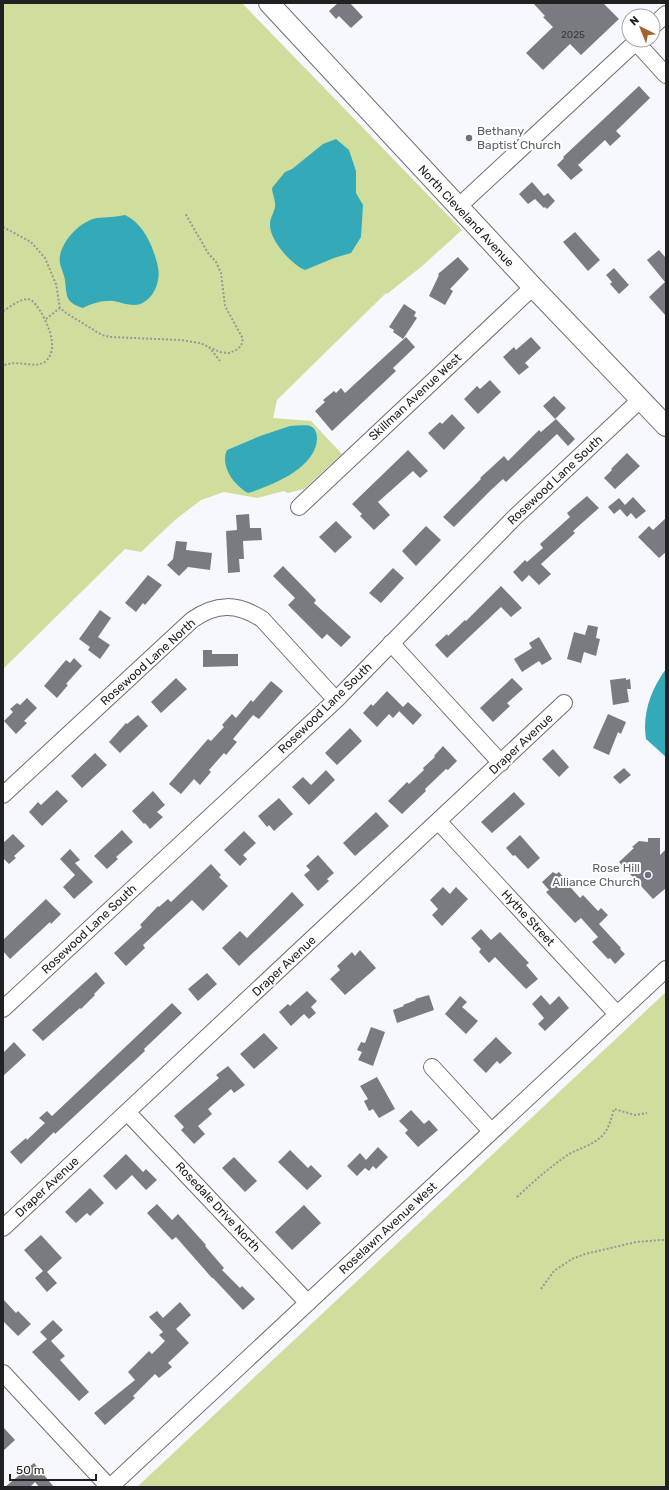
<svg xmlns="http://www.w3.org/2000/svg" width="669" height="1490" viewBox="0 0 669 1490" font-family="Rubik,sans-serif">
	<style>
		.green { fill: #cfde9c; fill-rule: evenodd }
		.water { fill: #34aab8 }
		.building { fill: #797b80 }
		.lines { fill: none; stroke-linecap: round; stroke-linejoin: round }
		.minor-casing { stroke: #6d6e73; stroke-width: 18 }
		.major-casing { stroke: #6d6e73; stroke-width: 22 }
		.path { stroke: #96979b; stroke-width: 2; stroke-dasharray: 2 2; stroke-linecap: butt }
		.minor { stroke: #fff; stroke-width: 16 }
		.major { stroke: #fff; stroke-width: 20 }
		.worship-dot { fill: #6b7280; stroke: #fff; stroke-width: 1.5 }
		.labels { text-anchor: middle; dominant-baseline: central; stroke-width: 4; stroke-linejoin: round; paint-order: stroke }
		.number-label { font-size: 10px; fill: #37383a }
		.worship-label { font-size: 12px; fill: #5b616d; stroke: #fff; text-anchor: start }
		.street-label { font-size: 12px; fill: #212123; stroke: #fff }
	</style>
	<rect width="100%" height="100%" fill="#f6f8fd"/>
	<path class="green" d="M3 3H242L462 230 421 267 387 294 386 293 277 400 273 418 311 421 342 454 304 489 288 493 284 491 257 498 224 492 201 500 175 520 141 552 125 549 3 669ZM312 426 317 432 248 493C228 482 229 469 228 450L260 436Z
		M666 992V1487H137Z"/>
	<path class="water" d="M336 139 349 150 356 171V193L363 205 361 237 351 253 334 258 305 270C292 265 269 240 270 224 270 218 274 213 275 207 276 200 272 194 272 188L285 172 292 169 323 144Z
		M125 215C140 222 149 238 154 253 157 261 160 272 158 280 156 292 147 305 134 305 127 305 120 302 113 301 103 300 91 304 83 308 65 302 67 297 65 280 64 272 58 264 60 256 63 239 81 221 97 218 106 217 116 217 125 215Z
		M290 426C304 426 317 421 317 439 316 468 271 486 248 493 233 485 220 465 227 450L260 436Z
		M666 669V757L646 739C642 714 651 689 666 669Z"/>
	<path class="building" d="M338 3H350L363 17 351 28 339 16 336 19 329 11Z
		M533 3H603L619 19 581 55 570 44 543 70 526 53 553 27 543 17 545 16Z
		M639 86 650 98 616 131 621 136 610 146 605 140 578 165 583 170 571 180 557 165 564 158 563 157Z
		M532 182 544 196 548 193 555 201 547 209 545 207 544 208 535 199 528 204 519 194Z
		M575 232 600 260 588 271 563 242Z
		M659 250 666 258V316L649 297 665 282 647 260Z
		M458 257 469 269 450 289 453 291 445 305 429 296 439 275 438 274Z
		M614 268 629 285 619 294 610 284 612 282 606 275Z
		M404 304 416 312 414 316 417 318 403 339 393 332 394 330 389 327Z
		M406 337 415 347 393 368 396 371 332 431 315 411 325 402 323 400 334 391 336 393 341 388 345 393Z
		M531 337 541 348 525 363 529 367 519 375 503 357 514 347 516 350Z
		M490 380 501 392 478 414 464 399 477 386 480 389Z
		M554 396 566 408 555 419 543 406Z
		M452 414 465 428 444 450 428 433 440 422 442 424Z
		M556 419 575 439 568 446 557 434 506 482 503 479 491 490 454 527 443 517 481 479 480 478 504 456 508 461 539 430 541 432Z
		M408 450 428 471 420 478 413 471 378 502 390 515 374 530 360 516 362 514 352 504Z
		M627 453 640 466 615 489 604 478 612 470 611 469Z
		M587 496 599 508 573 531 575 533 541 564 551 574 539 585 529 575 522 582 513 572 525 560 527 562 543 548 540 544 570 517 567 513Z
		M633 497 646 511 636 519 631 513 627 517 620 509 614 514 608 507 619 498 625 505Z
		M249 514 250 528H261L262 540 243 541 244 559H239L240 572 228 573 226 531 237 530 236 515Z
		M666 518V552L659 558 638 537 649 526 653 530Z
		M336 521 352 537 335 553 319 537Z
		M426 526 441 540 416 566 402 551Z
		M176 541 187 542 186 550 212 553 210 570 188 567 179 576 167 565 173 559Z
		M283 566 316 600 314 603 351 637 341 647 327 634 322 639 288 605 295 598 273 576Z
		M393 568 404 578 381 603 369 593Z
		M148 575 162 585 145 605 143 603 136 612 125 603Z
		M501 586 522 608 511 617 501 607 447 658 435 645 447 634 448 636 465 620 466 621Z
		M100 610 111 618 98 637 110 645 100 659 88 650 90 647 79 639Z
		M588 625 598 627 596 638 600 639 596 656 584 652 581 663 567 659 574 632 585 635Z
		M539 637 552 659 542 665 539 661 522 672 514 659 532 648 529 643Z
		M203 650H212V654H238V666L203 667Z
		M74 658 82 666 66 684 68 685 57 698 44 686 66 660 70 663Z
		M176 678 187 689 161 713 151 702Z
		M512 678 523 689 507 703 510 706 493 722 480 708Z
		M626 678V680L630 679 631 689H627L629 702 613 705 610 680Z
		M271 681 283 691 259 719 253 715 233 739 237 742 226 755 224 753 209 770 211 772 200 785 194 779 181 794 169 784 208 739 211 741 224 727 222 725 232 714 236 718 251 700 253 702Z
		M387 691 403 707 393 718 389 714 377 727 363 713 371 704 373 706Z
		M27 698 37 708 24 721 27 723 16 734 4 721 13 712 10 709 17 703 20 705Z
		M408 702 422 715 413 725 399 711Z
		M608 714 626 722 621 734 618 732 609 755 593 748Z
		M138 715 148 726 120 753 109 742 126 723 127 724Z
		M350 728 362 741 337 765 325 753Z
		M443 746 457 761 448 770 446 769 425 789 426 791 402 814 388 801 407 782 409 784 424 770 423 768 435 757 434 756Z
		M553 749 569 767 559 777 542 759Z
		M95 753 107 765 82 788 71 776Z
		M624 768 631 775 620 784 613 777Z
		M326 770 335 780 309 805 292 787 303 777 311 785Z
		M57 790 68 801 42 826 29 812 38 802 41 805Z
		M153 791 165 805 157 812 163 817 150 829 145 823 144 824 132 811Z
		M514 792 525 804 492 833 481 822Z
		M279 798 293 814 274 831 269 825 267 827 258 816Z
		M376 812 389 826 355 856 343 843Z
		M122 830 133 842 116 857 118 859 107 869 94 856Z
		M244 831 256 843 243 855 247 859 240 866 224 850Z
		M13 834 25 846 14 856 16 858 9 864 3 858V843Z
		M520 835 540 858 528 869 515 855 513 856 506 848Z
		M648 838H660V855L666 849V888L653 899 619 862 634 848 632 847 639 841 648 842Z
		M70 849 80 860 75 863 93 882 74 899 63 887 75 875 60 859Z
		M318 855 334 873 327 879 329 881 318 891 304 875 310 870 306 866Z
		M211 864 221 875 219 877 228 886 203 911 192 900 143 945 145 948 126 966 114 953 142 927 140 925 158 906 159 907 168 899 171 902Z
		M553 872 556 874 559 872 565 879 564 880 580 898 583 895 598 911 601 908 608 915 599 924 621 948 620 949 625 954 615 964 610 958 608 959 592 942 598 937 581 918 575 923 546 892 549 890 542 882Z
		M443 887 450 894 456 887 468 899 442 926 432 915 438 909 430 900Z
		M292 892 304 905 239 966 222 948 240 931 247 938Z
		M46 899 61 914 51 924 50 922 10 959 3 951V940Z
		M481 929 491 940 500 932 529 963 526 965 538 979 526 989 495 957 489 963 479 952 481 949 471 938Z
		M360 950 376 968 345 995 330 979 340 970 337 966 352 952 355 956Z
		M96 972 105 983 94 994 95 995 81 1009 80 1008 43 1041 32 1030Z
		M207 973 217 984 198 1001 188 989Z
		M307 991 317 1001 311 1007 316 1013 309 1019 304 1014 291 1026 279 1012 288 1004 290 1006Z
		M429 995 434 1010 397 1023 393 1010 404 1006 403 1005 416 1000 415 999Z
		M541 995 550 1005 559 996 569 1008 545 1031 538 1024 544 1018 532 1004Z
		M460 996 467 1002 462 1007 478 1021 466 1034 445 1014Z
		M172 1003 182 1013 144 1049 145 1051 55 1134 54 1132 21 1164 10 1152 26 1138 27 1140 45 1123 39 1118 47 1111 52 1116Z
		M371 1027 385 1032 373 1066 358 1060 362 1052 357 1050 361 1042 365 1043Z
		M264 1033 278 1048 254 1069 240 1054Z
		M496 1037 512 1053 500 1064 497 1061 486 1073 473 1060Z
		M14 1042 26 1055 3 1076V1053Z
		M228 1066 245 1085 234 1093 231 1089 208 1109 212 1114 198 1126 205 1134 194 1144 181 1130 184 1127 174 1116 219 1078 216 1075Z
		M377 1077 395 1109 379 1118 373 1109 369 1111 364 1101 368 1099 360 1086Z
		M411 1110 424 1124 429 1120 438 1130 418 1147 405 1133 408 1130 399 1121Z
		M378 1147 388 1157 376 1169 373 1166 369 1171 365 1168 357 1176 347 1166 360 1153 366 1160Z
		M290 1150 308 1168 311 1165 322 1176 307 1190 278 1162Z
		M126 1154 143 1172 146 1169 157 1180 146 1190 132 1175 116 1190 103 1176Z
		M234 1157 257 1181 245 1192 222 1168Z
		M90 1188 104 1203 90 1216 87 1213 76 1223 65 1212Z
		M157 1204 172 1220 178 1214 206 1245 205 1246 224 1268 222 1270 240 1288 242 1286 255 1299 243 1310 213 1278H212L176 1237 172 1240 147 1213Z
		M304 1205 321 1223 292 1250 275 1232Z
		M41 1235 62 1258 47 1272 57 1283 47 1292 35 1278 43 1271 24 1250Z
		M3 1299 16 1313 18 1311 31 1324 18 1336 3 1321Z
		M180 1302 191 1315 176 1329 189 1343 168 1363 172 1367 159 1378 155 1374 133 1396 135 1398 105 1425 94 1413 135 1380 128 1372 149 1351 152 1354 165 1341 159 1335 163 1332 149 1317 157 1311 163 1318Z
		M53 1320 63 1330 51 1341 65 1356 60 1360 89 1392 79 1401 32 1352 47 1339 40 1332Z
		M3 1427 15 1440 3 1451Z
		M34 1463 54 1487H39L35 1482 30 1487H5Z"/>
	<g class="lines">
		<defs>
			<path id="minor" d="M653 26 666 14
				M636 42 666 75
				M458 207 638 40
				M299 507 533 287
				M391 643 501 763
				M3 795 192 620C216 603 237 603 262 619L336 700
				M438 821 617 1014
				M3 1009 336 700 514 518 641 399
				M432 1067 491 1131
				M127 1112 308 1303
				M3 1228 564 703
				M3 1373 109 1487
				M110 1487 666 969"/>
			<path id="major" d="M269 3 533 287 666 426"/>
		</defs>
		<use href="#minor" class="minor-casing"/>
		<use href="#major" class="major-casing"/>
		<path class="path" d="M3 227 31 242 45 258 56 284 60 308 66 313 102 335 110 337 180 340 200 343 220 352 229 353 236 350 241 346 243 339 225 306 221 273 216 262 208 253 185 213
			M3 311C10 307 20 299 28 299 33 300 36 305 39 309 47 322 59 346 47 360 37 371 18 358 3 366
			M46 319 60 308
			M209 347 220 361
			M517 1197C534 1181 550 1167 569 1154 580 1148 593 1145 602 1136 609 1129 611 1119 614 1109L635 1115 647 1113
			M541 1289 554 1271 572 1259 585 1254 636 1242 661 1240H666"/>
		<use href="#minor" class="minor"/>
		<use href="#major" class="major"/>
	</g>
	<g class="worship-dot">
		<circle cx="469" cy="138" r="4"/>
		<circle cx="648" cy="875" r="4"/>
	</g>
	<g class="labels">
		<g class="number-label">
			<text x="573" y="35">2025</text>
		</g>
		<g class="worship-label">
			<text x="477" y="131">Bethany<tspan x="477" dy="14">Baptist Church</tspan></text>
			<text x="640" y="868" text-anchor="end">Rose Hill<tspan x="640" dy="14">Alliance Church</tspan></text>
		</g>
		<g class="street-label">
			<text transform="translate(466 216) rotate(47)">North Cleveland Avenue</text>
			<text transform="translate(415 397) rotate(-43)">Skillman Avenue West</text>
			<text transform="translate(555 480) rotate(-43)">Rosewood Lane South</text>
			<text transform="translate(148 662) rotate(-42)">Rosewood Lane North</text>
			<text transform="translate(325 708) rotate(-44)">Rosewood Lane South</text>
			<text transform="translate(521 744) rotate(-43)">Draper Avenue</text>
			<text transform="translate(528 918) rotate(47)">Hythe Street</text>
			<text transform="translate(89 929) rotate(-43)">Rosewood Lane South</text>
			<text transform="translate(284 966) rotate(-43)">Draper Avenue</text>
			<text transform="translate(47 1187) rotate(-43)">Draper Avenue</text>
			<text transform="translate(218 1207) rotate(47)">Rosedale Drive North</text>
			<text transform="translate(388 1228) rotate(-43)">Roselawn Avenue West</text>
		</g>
	</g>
	<rect width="669" height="1490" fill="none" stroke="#212123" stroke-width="8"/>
	<g transform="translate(641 28) rotate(317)"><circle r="19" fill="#ffffff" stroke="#a6a6a7"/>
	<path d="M0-3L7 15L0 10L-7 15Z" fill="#a4622f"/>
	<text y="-6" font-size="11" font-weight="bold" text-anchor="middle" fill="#212123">N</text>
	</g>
	<path d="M10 1474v6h86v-6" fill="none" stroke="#212123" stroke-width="2"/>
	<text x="16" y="1474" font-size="12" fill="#212123" stroke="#ffffff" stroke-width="3" paint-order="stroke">50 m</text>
</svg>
